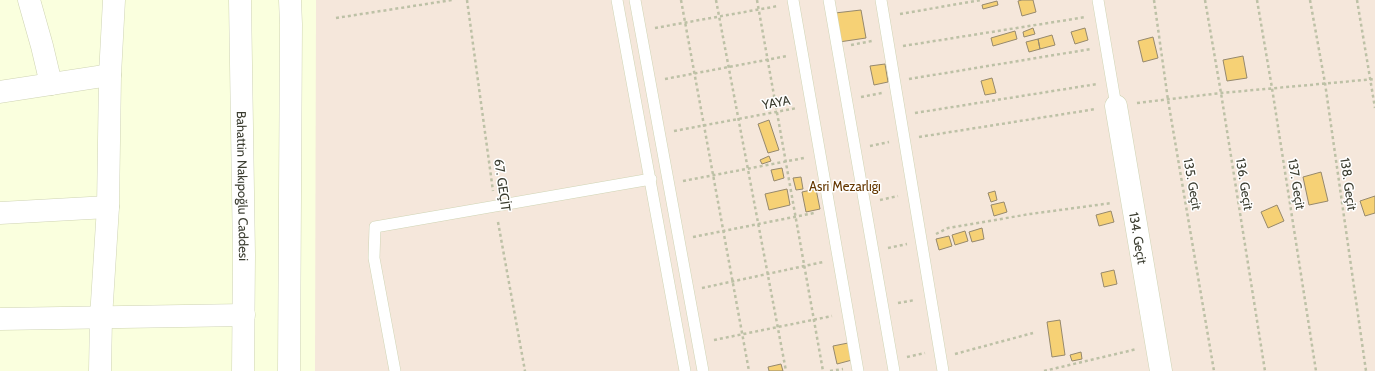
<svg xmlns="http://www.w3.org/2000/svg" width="1375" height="371" viewBox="0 0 1375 371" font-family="Cabin,sans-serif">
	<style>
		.green { fill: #f5e7db }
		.building { fill: #f6d175; stroke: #96896d }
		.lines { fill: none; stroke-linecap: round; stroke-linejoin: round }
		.service-casing { stroke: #cfd4b4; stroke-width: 12 }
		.minor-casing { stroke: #cfd4b4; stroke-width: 23 }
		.primary-casing { stroke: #cfd4b4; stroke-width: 23 }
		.path { stroke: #bdc1a6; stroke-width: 2.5; stroke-dasharray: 3 3; stroke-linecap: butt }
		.service { stroke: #fff; stroke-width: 11 }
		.minor { stroke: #fff; stroke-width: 22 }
		.primary { stroke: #fff; stroke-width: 22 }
		.labels { text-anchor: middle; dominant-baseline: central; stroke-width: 3; stroke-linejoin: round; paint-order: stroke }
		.street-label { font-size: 13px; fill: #3b3d30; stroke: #fff }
		.park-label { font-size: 13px; fill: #653701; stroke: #fff }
	</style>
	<rect width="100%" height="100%" fill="#faffde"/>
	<path class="green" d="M316 0H1375V371H315Z"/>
	<path class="building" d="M1022 0H1033L1036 12 1022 16 1018 1Z
		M997 1 998 5 983 9 982 5Z
		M861 10 866 38 839 42 835 13Z
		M1033 28 1035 34 1024 37 1023 32Z
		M1085 28 1088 40 1075 44 1071 32Z
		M1015 31 1017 39 993 46 991 38Z
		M1052 35 1055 45 1040 49 1038 39Z
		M1153 37 1158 58 1143 62 1138 41Z
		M1038 39 1040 49 1029 52 1026 42Z
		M1243 56 1247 78 1227 81 1223 60Z
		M885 64 888 82 874 85 870 66Z
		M992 78 996 93 985 95 981 81Z
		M769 120 779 150 768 153 758 124Z
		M769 156 771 161 762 164 760 160Z
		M782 168 784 178 774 181 771 170Z
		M1321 172 1328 201 1309 205 1303 177Z
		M801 177 803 189 796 190 793 178Z
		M787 189 790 205 769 210 765 194Z
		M816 189 820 209 806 212 802 192Z
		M995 191 997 200 991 202 988 193Z
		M1375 196V213L1365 216 1360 201Z
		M1004 202 1007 212 994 216 991 205Z
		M1277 205 1284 221 1268 228 1261 212Z
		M1111 211 1114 222 1099 226 1096 215Z
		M982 228 984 239 972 242 969 232Z
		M965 231 968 241 955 245 952 235Z
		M949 236 952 246 939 250 936 239Z
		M1114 270 1117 284 1104 287 1101 273Z
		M1060 320 1065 355 1052 357 1047 322Z
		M848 343 852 360 837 364 833 346Z
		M1081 352 1082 359 1072 361 1070 355Z
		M781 364 783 371H769L768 367Z"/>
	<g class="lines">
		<defs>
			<path id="service" d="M617 0 685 371
				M635 0 703 371
				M793 0 858 371
				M829 0 894 371
				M881 0 943 371
				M1098 0 1116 106
				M395 371 374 258 375 227 651 179"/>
			<g id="minor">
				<path d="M29 0 42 46 51 84"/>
				<path d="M0 92 110 75"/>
				<path id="s1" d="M1116 106 1161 371"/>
				<path d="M0 213 108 207"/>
				<path d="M0 319 244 315"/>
				<path d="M100 371 101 318 108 207 110 75 114 0"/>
			</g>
			<g id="primary">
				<path id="s2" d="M240 0 244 255 243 371"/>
				<path d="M289 371 291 24 290 0"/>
			</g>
		</defs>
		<use href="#service" class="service-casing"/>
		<use href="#minor" class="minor-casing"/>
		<use href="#primary" class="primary-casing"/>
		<path class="path" d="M467 0 493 191
			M681 0 749 371
			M716 0 786 371
			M757 0 823 371
			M1154 0 1168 100 1214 371
			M1205 0 1221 93 1265 371
			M1257 0 1272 88 1316 371
			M1310 0 1325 83 1366 371
			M1357 0 1375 108
			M900 14 981 0
			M336 18 452 0
			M655 28 778 6
			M851 45 872 41
			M903 46 1086 17
			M665 79 787 56
			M909 79 1091 49
			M861 97 882 93
			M1137 103 1221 93 1375 79
			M915 113 1097 84
			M674 131 797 108
			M919 137 1096 109
			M870 146 889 142
			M683 181 804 158
			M880 200 898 196
			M498 222 525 371
			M936 234 948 228 1030 214 1112 203
			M693 237 814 213
			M888 248 907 244
			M702 288 823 262
			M898 303 915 300
			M714 340 832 316
			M955 354 1033 333
			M907 357 925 353
			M830 371 843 369
			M1044 371 1137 349"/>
		<use href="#service" class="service"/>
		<use href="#minor" class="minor"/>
		<use href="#primary" class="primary"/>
	</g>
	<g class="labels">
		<g class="street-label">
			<text transform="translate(776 102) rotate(-10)">YAYA</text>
			<text transform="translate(1193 184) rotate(80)">135. Geçit</text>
			<text transform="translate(1245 184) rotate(81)">136. Geçit</text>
			<text transform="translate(1297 184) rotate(81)">137. Geçit</text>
			<text transform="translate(1349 184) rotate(82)">138. Geçit</text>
			<text stroke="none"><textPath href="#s2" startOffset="186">Bahattin Nakıpoğlu Caddesi</textPath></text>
			<text transform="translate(503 185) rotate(82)">67. GEÇİT</text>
			<text stroke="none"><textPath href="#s1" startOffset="134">134. Geçit</textPath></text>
		</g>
		<g class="park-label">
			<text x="845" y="186">Asri Mezarlığı</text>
		</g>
	</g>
</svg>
